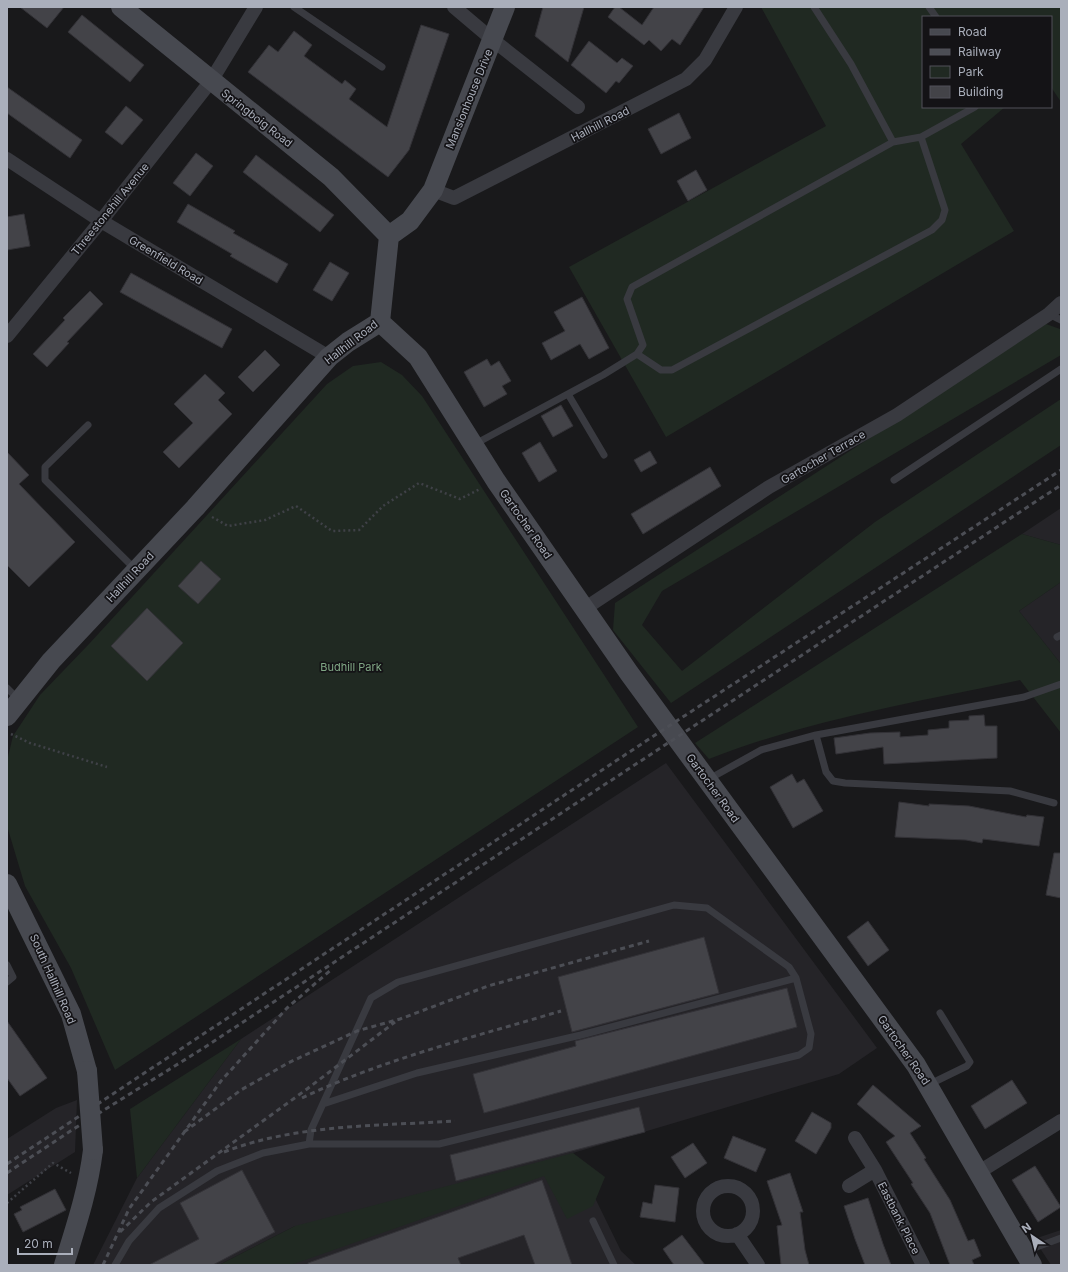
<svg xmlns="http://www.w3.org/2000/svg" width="1068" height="1272" viewBox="0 0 1068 1272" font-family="Inter,sans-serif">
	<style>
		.built { fill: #252428 }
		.green { fill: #202922 }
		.building { fill: #434348; stroke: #333237 }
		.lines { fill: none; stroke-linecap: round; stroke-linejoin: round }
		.path { stroke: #3f4147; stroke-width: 2.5; stroke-dasharray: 2 3; stroke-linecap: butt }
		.lane { stroke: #393a40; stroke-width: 7 }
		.street { stroke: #393a40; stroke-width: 14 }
		.secondary { stroke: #474950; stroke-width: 20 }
		.rail { stroke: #4c4e55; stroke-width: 3; stroke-dasharray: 5 4; stroke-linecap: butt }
		.secondary-bridge { stroke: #474950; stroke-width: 20 }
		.labels { text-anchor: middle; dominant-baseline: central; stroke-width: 3.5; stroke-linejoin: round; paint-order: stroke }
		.street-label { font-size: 11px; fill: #aaafbb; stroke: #141316 }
		.park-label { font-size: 11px; fill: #80a785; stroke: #141316 }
	</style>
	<rect width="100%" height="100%" fill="#19191b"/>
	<path class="built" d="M1061 508V545L1022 534Z
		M1061 582V664L1019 611Z
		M666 763 877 1048 839 1074 573 1153 621 1251 636 1265H274L295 1226 219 1265H93L137 1178 241 1039Z
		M77 1100 75 1152 7 1195V1139L56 1108Z
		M1061 1230V1265H1051L1034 1239Z"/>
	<path class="green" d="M761 7H1061V102L1051 87V17H923V107H1005L961 144 1014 231 666 437 569 267 826 126Z
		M1046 324 1060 329 1061 355 662 591 642 625 682 671 875 522 1061 399V445L671 703 613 630 615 603Z
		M381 362 402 375 422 396 638 727 115 1070 71 968 25 886 7 826V761L13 736 40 695 89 644 327 384 353 366Z
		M1022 534 1061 545V582L1019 611 1061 664V733L1020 680C916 702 808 720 709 759L695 743Z
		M241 1039 137 1178 130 1109Z
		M573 1153 605 1177 593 1206 567 1219 544 1176 291 1265H219L295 1226Z"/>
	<path class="building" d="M20 7H64L47 28Z
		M543 7H584L568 62 535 36Z
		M615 7H619L642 25 654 7H704L680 45 672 39 661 51 649 40 644 45 608 17Z
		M82 15 144 65 130 82 68 32Z
		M421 25 449 34 409 150 388 177 248 72 269 45 278 52 294 31 312 45 304 56 342 84 345 80 356 89 349 99 387 127Z
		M589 41 617 63 622 58 633 66 619 83 616 81 606 93 571 65Z
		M7 87 82 140 70 158 7 113Z
		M126 106 143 120 122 145 105 132Z
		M679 113 691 138 661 154 648 129Z
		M196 153 213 166 190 196 173 183Z
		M256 155 334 215 320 232 243 172Z
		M696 170 707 190 688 201 677 181Z
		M188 204 235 231 233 233 288 264 277 283 230 256 232 254 177 222Z
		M24 214 30 246 7 250V217Z
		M330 262 349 273 332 301 313 290Z
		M131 273 232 329 222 348 120 292Z
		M90 291 103 304 67 342 69 343 47 367 33 354 65 320 63 318Z
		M582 297 609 348 589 359 580 344 551 360 542 343 565 331 554 312Z
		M265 350 280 365 253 392 238 377Z
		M487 359 491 366 499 361 511 381 502 386 507 394 484 407 464 372Z
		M205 374 225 393 218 400 232 414 179 468 163 452 193 423 174 404Z
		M561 405 573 426 553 437 541 416Z
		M540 442 557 471 539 482 522 453Z
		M650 451 657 463 641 472 634 460Z
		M7 452 29 475 19 484 75 542 29 587 7 565Z
		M710 467 721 486 643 534 631 514Z
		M201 561 221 579 198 604 178 586Z
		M147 608 183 643 147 681 111 646Z
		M984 715 985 726H997V758L884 764 883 747 836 754 834 738 870 733 900 732V737L928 735V730L949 728V721L969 720V716Z
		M792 774 797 783 804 779 823 811 793 828 770 787Z
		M899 802 929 806V804L969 806 1026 817 1027 815 1044 817 1039 846 983 839 982 843 966 840 895 837Z
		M1054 853H1061V898L1046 895Z
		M868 921 889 950 868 966 847 937Z
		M704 937 719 993 572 1032 558 977Z
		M787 988 797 1027 484 1113 473 1074 576 1046 575 1041Z
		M7 1021 47 1078 20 1096 7 1078Z
		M1012 1080 1027 1103 985 1129 971 1106Z
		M873 1085 921 1126 910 1133 926 1158 924 1159 950 1200 968 1241 974 1239 981 1256 972 1260 974 1265H950L930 1213 911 1184 913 1183 886 1142 895 1136 857 1104Z
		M639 1107 645 1132 456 1181 450 1155Z
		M812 1112 831 1123V1128L816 1154 795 1141Z
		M733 1136 766 1149 756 1172 724 1158Z
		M693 1143 707 1163 685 1178 671 1157Z
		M1035 1166 1061 1207 1038 1222 1012 1180Z
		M242 1170 275 1232 213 1265H149L199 1239 180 1203Z
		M790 1173 803 1212H800L805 1250 809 1265H781L777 1226 782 1225 767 1181Z
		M542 1180 572 1265H535L524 1235 458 1258 461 1265H308V1263Z
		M655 1185 679 1188 675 1222 640 1217 643 1202 652 1204Z
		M55 1189 66 1210 23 1232 14 1214 22 1210 20 1207Z
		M868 1198 883 1244 891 1265H865L855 1239 844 1206Z
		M682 1235 705 1265H674L663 1249Z"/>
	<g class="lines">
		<path class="path" d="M212 517 228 526 265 520 296 506 332 531 359 530 383 506 419 483 460 499 480 489
			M11 734 30 743 107 767
			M7 1203 53 1163 71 1173"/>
		<path class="lane" d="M294 7 382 67
			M814 7 851 64 893 142
			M929 7 936 17
			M921 137 975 107
			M1049 314 1061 320
			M568 394 604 455
			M88 425 45 467V480L136 570
			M475 444 603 375 637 354 661 370H672L932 230 942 220 945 210 921 137 893 142 632 287 627 299 643 345 637 354
			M894 480 1061 369
			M1057 637 1061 635
			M7 688 18 699
			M816 735 826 772 833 781 845 783 1010 791 1054 803
			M709 779 761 750 816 735 1024 697 1061 684
			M7 965 13 977 7 982
			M928 1085 967 1066 970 1062 940 1013
			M323 1104 417 1073 581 1035 796 978
			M593 1221 614 1265
			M1026 1251 1061 1238
			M115 1265 129 1241 159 1208 217 1171 263 1153 309 1144H439L799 1055 809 1048 811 1034 796 978 789 967 707 908 674 905 398 982 371 998 311 1130 309 1144"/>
		<path class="street" d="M454 7 493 40 578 107
			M7 159 101 221 329 357
			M433 190 454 198 686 79 705 60 736 7
			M7 336 101 221 211 81 256 7
			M584 609 769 487 897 415 1049 314 1061 303
			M855 1138 875 1170 923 1265
			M979 1172 1061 1121
			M703 1211a25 25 0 1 1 50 0a25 25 0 1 1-50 0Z
			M849 1186 875 1170
			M737 1234 758 1265"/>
		<path class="secondary" d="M121 7 331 177 389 236
			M389 236 410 221 433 190 505 7
			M380 322 418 357 496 481 629 673 916 1065 1032 1265
			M380 322 389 236
			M7 716 51 661 195 508 329 357 348 342 380 322
			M7 884 71 1014 87 1071
			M64 1265C76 1226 88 1191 93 1150"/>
		<path class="rail" d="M302 1098C384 1059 474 1037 561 1011
			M184 1132 241 1090 288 1063 357 1031 400 1019 488 986 649 941
			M224 1152C296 1124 379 1126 455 1121
			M7 1164 646 741 1061 470
			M7 1173 72 1130 202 1049 1061 485
			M120 1232 151 1202 307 1089 395 1022
			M103 1265 129 1209 221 1081 287 1008 332 969"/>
		<path class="secondary-bridge" d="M87 1071 93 1150"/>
	</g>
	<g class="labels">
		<g class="street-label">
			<text transform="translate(469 99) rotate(-68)">Mansionhouse Drive</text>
			<text transform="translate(257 118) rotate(38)">Springboig Road</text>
			<text transform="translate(600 124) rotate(-27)">Hallhill Road</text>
			<text transform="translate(110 209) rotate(-51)">Threestonehill Avenue</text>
			<text transform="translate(166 260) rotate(31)">Greenfield Road</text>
			<text transform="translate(351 342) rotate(-38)">Hallhill Road</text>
			<text transform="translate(823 457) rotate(-30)">Gartocher Terrace</text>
			<text transform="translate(526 524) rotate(55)">Gartocher Road</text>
			<text transform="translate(130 577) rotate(-47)">Hallhill Road</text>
			<text transform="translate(713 788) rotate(54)">Gartocher Road</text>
			<text transform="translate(53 979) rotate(66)">South Hallhill Road</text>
			<text transform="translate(904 1050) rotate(55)">Gartocher Road</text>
			<text transform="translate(899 1218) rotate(63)">Eastbank Place</text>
		</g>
		<g class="park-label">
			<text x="351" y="667">Budhill Park</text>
		</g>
	</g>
	<rect width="1068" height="1272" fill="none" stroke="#aaafbb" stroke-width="16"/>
	<rect x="922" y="16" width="130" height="92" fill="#141316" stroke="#505158"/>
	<rect x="930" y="29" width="20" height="6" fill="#474950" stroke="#505158"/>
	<text x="958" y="36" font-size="12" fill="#aaafbb">Road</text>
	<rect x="930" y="49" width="20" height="6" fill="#4c4e55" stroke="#505158"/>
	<text x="958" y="56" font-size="12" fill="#aaafbb">Railway</text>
	<rect x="930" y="66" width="20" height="12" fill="#202922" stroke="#505158"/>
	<text x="958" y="76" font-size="12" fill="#aaafbb">Park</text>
	<rect x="930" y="86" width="20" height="12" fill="#434348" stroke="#505158"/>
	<text x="958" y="96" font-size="12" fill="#aaafbb">Building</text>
	<g transform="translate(1032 1236) rotate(325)" stroke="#141316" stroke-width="3" paint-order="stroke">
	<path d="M0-3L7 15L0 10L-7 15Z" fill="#aaafbb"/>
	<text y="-6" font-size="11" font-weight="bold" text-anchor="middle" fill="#aaafbb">N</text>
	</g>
	<path d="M18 1248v6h54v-6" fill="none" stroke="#aaafbb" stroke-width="2"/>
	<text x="24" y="1248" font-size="12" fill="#aaafbb" stroke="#141316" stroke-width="3" paint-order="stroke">20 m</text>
</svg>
